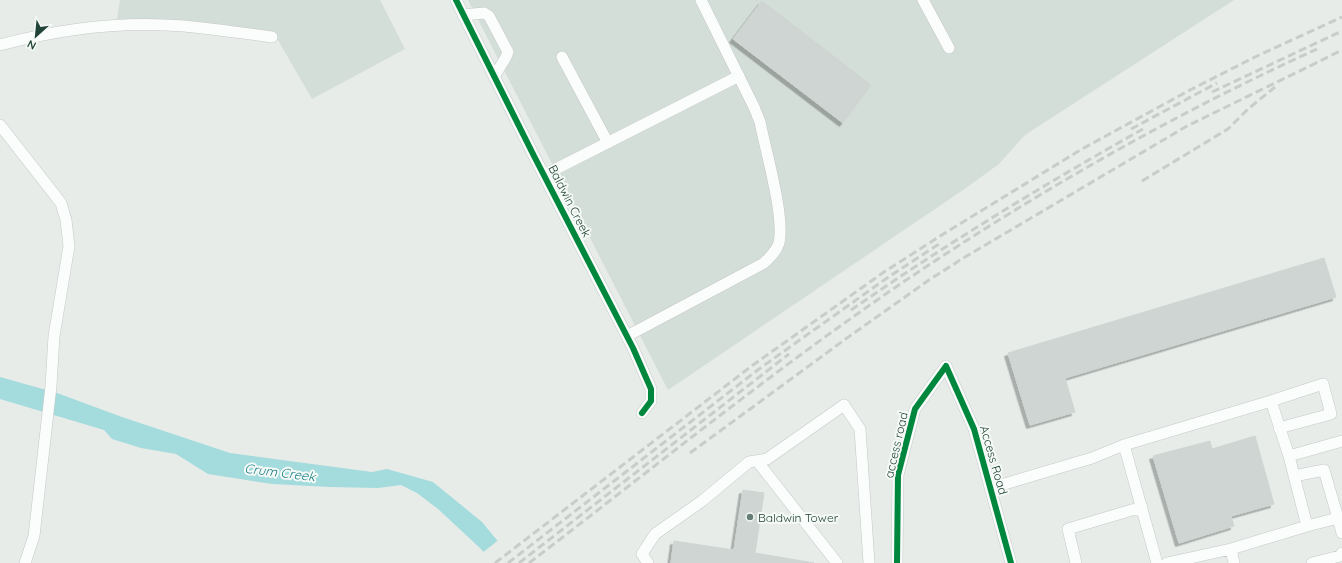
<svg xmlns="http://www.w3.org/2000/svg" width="1342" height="563" viewBox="0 0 1342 563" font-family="Quicksand,sans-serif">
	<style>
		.built { fill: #d4ded8 }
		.water { fill: #a4dbdd }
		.pier { fill: #e7ece9 }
		.building { fill: #ced5d2; stroke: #cfd5d2; filter: url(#shadow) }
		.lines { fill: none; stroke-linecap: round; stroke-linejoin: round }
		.minor-casing { stroke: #c4c9c6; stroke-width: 12 }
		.minor { stroke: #fbfcfc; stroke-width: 11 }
		.rail { stroke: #c8cdca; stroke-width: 3; stroke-dasharray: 8 4; stroke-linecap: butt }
		.cycleway-casing { stroke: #f5faf7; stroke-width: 8 }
		.cycleway { stroke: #00873e; stroke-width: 6 }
		.poi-dot { fill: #667e75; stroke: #f5faf7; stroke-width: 1.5 }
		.labels { text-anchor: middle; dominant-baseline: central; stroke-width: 4; stroke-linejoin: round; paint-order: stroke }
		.street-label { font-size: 12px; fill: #214236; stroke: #f5faf7 }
		.poi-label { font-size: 12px; fill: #214236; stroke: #f5faf7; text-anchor: start }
		.water-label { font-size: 13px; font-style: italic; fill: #157d84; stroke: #f5faf7 }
	</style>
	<defs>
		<filter id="shadow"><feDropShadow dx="-3.5" dy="3.5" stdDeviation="0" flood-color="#0004"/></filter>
	</defs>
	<rect width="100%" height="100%" fill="#e7ece9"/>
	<path class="built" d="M120 0H380L405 49 312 99 275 35 117 19Z
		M468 0H1234L1025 135 999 164 966 188 668 390Z"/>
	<path class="water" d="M0 377 57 393 122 417 230 453 372 472 387 469 433 482 482 522 516 563H493L481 549 438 509 417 493 401 485 378 488 330 487 272 484 208 474 176 454 141 448 112 439 104 430 0 399Z"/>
	<path class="pier" d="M500 539 518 562V563H490L482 553Z"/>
	<path class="building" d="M762 1 871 85 843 123 733 39Z
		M1324 258 1336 297 1065 378 1075 412 1030 425 1008 353Z
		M1255 436 1274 504 1231 516 1234 526 1179 543 1153 456 1210 441 1212 449Z
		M743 490 764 493 755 553 814 563H671L674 541 734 550Z"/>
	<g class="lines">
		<defs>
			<path id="minor" d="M456 0 534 156 633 348 651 389V401L642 413
				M923 0 949 48
				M463 15 484 13 489 16 508 52 506 57 494 77
				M0 45C59 29 123 21 184 26 214 29 243 33 272 37
				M562 57 608 143
				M0 125 61 203 66 220 69 246 54 336 51 386 34 536 25 563
				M544 175 739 76
				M627 336 764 263C770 257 776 252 779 243 785 217 766 152 760 122L754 107 701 0
				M1271 401 1323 384 1331 414 1279 428
				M1124 445 1157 563
				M1289 456 1307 526 1338 518 1324 470 1294 476
				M757 461 837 563
				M991 488 1092 458 1124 445 1271 401 1289 456 1342 441
				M1338 518 1342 533
				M1231 549 1234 563
				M648 563 642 554 655 534 702 501 749 462 767 459 844 405 860 429 869 563
				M897 563 898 475 915 409 946 366 974 429 1011 563
				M1076 563 1068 529 1142 507
				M1167 563 1231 549 1307 526
				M1312 563 1340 556 1342 553"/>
		</defs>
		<use href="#minor" class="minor-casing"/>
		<use href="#minor" class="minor"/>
		<path class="rail" d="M1310 66 1342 50
			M1212 92 1342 31
			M1131 129 1217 83
			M1142 181 1228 129 1248 109 1275 87
			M851 310C945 245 1043 185 1143 129
			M690 453 847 338 929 280 965 257 1187 126 1314 64
			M495 563 753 365 884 272 945 233 1082 149 1190 90 1255 57 1342 17
			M508 563 759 369 887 278 939 244
			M519 563 789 354
			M529 563C651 470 770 373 896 287 1030 196 1170 116 1317 49"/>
		<defs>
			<path id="cycleway" d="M456 0 534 156 633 348 651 389V401L642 413
				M897 563 898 475 915 409 946 366 974 429 1011 563"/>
		</defs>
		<use href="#cycleway" class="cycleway-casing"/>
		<use href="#cycleway" class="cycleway"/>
	</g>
	<circle class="poi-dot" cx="750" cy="517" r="4"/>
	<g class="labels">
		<g class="street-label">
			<text transform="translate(570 201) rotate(63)">Baldwin Creek</text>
			<text transform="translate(896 445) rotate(-77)">access road</text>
			<text transform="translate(994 460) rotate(74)">Access Road</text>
		</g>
		<g class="poi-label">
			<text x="758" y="517">Baldwin Tower</text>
		</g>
		<g class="water-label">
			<text transform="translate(280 472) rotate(7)">Crum Creek</text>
		</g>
	</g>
	<g transform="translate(36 36) rotate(207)" stroke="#f5faf7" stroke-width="3" paint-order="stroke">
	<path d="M0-3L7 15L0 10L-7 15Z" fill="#214236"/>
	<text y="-6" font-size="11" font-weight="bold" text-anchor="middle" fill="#214236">N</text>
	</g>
</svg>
